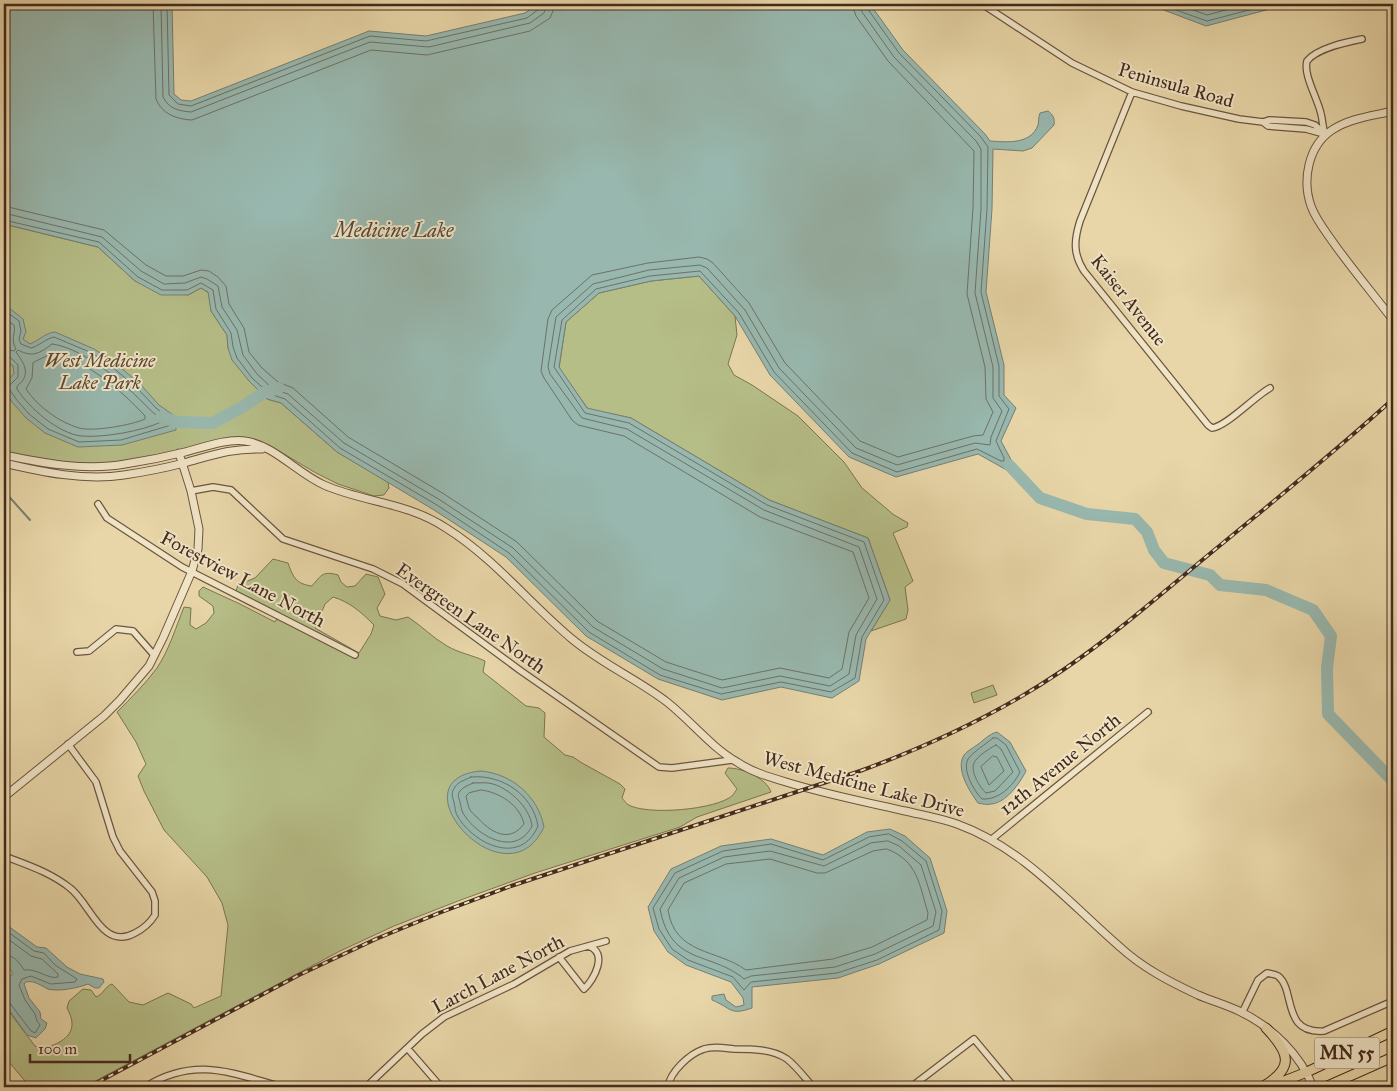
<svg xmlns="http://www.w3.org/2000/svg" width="1397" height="1091" viewBox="0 0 1397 1091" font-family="'IM FELL Great Primer',serif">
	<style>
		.green { fill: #b6be88; stroke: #7c7452; fill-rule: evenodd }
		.water { fill: #98b8af; stroke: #767f74 }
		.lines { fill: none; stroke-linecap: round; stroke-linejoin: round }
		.shore { stroke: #6e7166; stroke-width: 1 }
		.stream { stroke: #767f74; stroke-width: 2 }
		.river { stroke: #98b8af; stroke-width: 12 }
		.minor-casing { stroke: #6c553f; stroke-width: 8 }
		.tertiary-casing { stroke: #6c553f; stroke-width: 9 }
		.trunk-casing { stroke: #432a1c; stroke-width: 11 }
		.minor { stroke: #f0e4c6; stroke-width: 5.5 }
		.tertiary { stroke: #f0e4c6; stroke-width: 7 }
		.trunk { stroke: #e8d6a8; stroke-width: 9 }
		.rail-casing { stroke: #432a1c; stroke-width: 4 }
		.rail { stroke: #f0e4c6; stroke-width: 2; stroke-dasharray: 5.5; stroke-linecap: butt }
		.labels { text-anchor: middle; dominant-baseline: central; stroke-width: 4; stroke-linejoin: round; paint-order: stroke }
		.shield { fill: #f0e4c6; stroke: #77624f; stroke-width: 1 }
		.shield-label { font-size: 18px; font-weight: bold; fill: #432a1c }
		.street-label { font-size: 19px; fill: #432a1c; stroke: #f0e4c6 }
		.park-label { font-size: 19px; font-style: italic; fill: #5a4832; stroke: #f0e4c6 }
		.water-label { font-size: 20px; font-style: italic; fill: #544639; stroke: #f0e4c6 }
	</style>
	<rect width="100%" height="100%" fill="#e8d6a8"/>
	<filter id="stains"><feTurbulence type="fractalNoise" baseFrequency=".004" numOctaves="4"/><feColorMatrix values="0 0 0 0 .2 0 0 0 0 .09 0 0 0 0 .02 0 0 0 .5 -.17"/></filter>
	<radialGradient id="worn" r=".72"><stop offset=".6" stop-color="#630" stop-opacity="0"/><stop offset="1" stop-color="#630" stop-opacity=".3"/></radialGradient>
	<path class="green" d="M4 224 98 247 135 281 188 295 201 288 209 293 211 311 227 335 228 348 249 381 267 399 281 403 337 452 388 482 389 488 384 495 374 496 338 484 316 473 269 445 254 439 179 453 86 467 4 455Z
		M699 276 735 316 737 335 728 364 734 375 752 385 798 416 844 462 862 488 894 515 908 523 907 527 893 533 913 581 905 587 908 610 906 619 871 631 890 600 868 538 769 500 631 418 588 409 559 368 566 322 599 293 651 281Z
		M273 559 288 563C293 577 296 584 312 586 322 574 323 571 338 575L341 582 347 587 355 586 366 574 378 577 385 594 377 608 380 616 396 620 408 617C422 626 433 638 447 646 459 653 472 655 485 661L483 672 526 706 539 708 545 713 544 737 565 755 573 757 582 763 620 784 625 789 622 798C623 799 627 804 627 804 644 816 718 810 733 795 733 795 736 790 737 789L725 773 728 768C743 768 766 778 771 792L697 817 680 827 535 873 458 901 394 926 340 951 84 1087H26L25 1081 4 1056V1005L35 1046 41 1049C53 1046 73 1039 72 1023 72 1018 69 1012 67 1008L69 1001 83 989 91 990 96 997C104 994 105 986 112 984L129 1002 143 1005 168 993 191 1004 194 1008 221 996 228 925 222 903 207 877 164 830 144 791 138 776 146 764 136 742 117 712C131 698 145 684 157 668 169 650 176 627 184 607L191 608 190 625 196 629 206 623 214 613 213 606 199 596V591L203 587 240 604 275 622 280 613 236 591 238 585 255 578ZM333 597C350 602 361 612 374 625L371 634 359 653 315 628 325 604Z
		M993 685 997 695 974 703 971 693Z"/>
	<path class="water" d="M4 4H172L174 94 181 100 191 101 369 31 426 36 525 13 538 4H870L903 50 985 134 990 141C1006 142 1031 145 1038 125 1039 121 1038 118 1040 113L1048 111C1053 115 1055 118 1054 125L1032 148 1023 151 993 149 992 209 986 292 1004 365V395L1016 408 1001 441 1021 478 978 454 896 477 849 457 770 375 735 316 699 276 651 281 599 293 566 322 559 367 587 408 631 418 769 500 868 538 890 600 866 639 859 681 832 698 781 687 722 700 658 679 586 636 506 557 434 510 337 452 281 403 267 399 249 381 232 360 228 348 227 335 211 311 208 292 201 288 188 295H161L135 281 98 247 4 224Z
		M1148 4H1289L1206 26Z
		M4 304 23 319 26 332 23 339 30 344C39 340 46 333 55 332L94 349 114 362 141 385 159 405 176 417V430L122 445 78 447 45 433 26 418 12 402 4 388 6 381 14 374 13 366 4 360Z
		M997 732 1010 742 1026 771C1020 783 1006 803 991 804 987 805 982 804 978 803 970 792 955 769 964 755 967 751 973 748 977 745 984 740 989 734 997 732Z
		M481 771C512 774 538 796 544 827 506 908 391 779 481 771Z
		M890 829 905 836 930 858 947 911 944 933 879 964 838 978 752 987V1008C729 1016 732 1008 712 1000V996L724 994 726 1000 736 1007 744 1005 743 998 731 982 686 965 668 952 654 931 648 907 671 869 721 846 771 839 823 855 867 832Z
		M4 923 37 947 46 948 67 967 80 974 103 979 104 982 99 988H95L88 984C78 988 58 992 48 989 41 986 35 980 26 982L24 984 29 998 40 1012 41 1019 47 1023 45 1029 36 1038 27 1035 4 1003V979L12 975V972L9 968 4 965Z"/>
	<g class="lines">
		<path class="shore" d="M153 4 156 99C162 114 176 119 192 120L371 50 427 55 530 31 550 18 553 11 554 4
			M161 4 163 97C169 109 179 111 191 112L370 42 429 47 530 23 544 13 547 4
			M167 4 169 95 178 104 191 106 370 36 426 41 527 18 539 9 540 4
			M1159 4 1207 21 1272 4
			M1177 4 1207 15 1248 4
			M4 206 104 230 146 265 166 276H183L201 270 209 271 218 277 226 286 229 304 244 328 249 352 262 368 278 382 293 388 348 437 444 494 517 542 597 621 666 662 722 680 780 668 829 678 842 669 849 632 869 598 853 552 760 517 624 436 578 425 572 420 544 378 541 371 548 319 552 310 592 275 648 263 699 257 707 259 713 263 749 303 785 363 860 441 898 457 973 436 983 435 993 412 986 399 985 367 967 294 973 208 974 151 888 61 856 16 852 4
			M4 213 102 237 141 271 164 284 185 283 201 277 207 279 218 286 222 307 237 330 243 355 257 374 273 389 288 394 344 443 440 500 513 548 593 627 663 669 722 688 780 676 830 686 849 674 856 635 877 599 859 547 764 510 627 429 582 418 550 374 548 367 556 317 593 284 649 270 700 265 707 268 745 310 779 368 856 448 897 465 975 443 990 445 991 437 1002 411 993 398V367L975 293 981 209V149L976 141 894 57 862 12 860 4
			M4 220 99 242 138 277 162 290H187L201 283 213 290 216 309 231 333 233 347 237 358 252 378 270 394 285 399 340 448 437 505 509 553 589 632 660 675 721 694 781 682 831 692 855 678 862 637 884 600 864 542 767 505 629 423 585 413 554 367 562 320 596 289 650 276 700 271 739 313 774 372 852 453 897 472 977 449 1001 461H1004V458L996 441 1009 409 999 396V366L981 292 987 209 988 147 981 137 899 53 867 8 866 4
			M4 310 19 321 21 331 19 339 21 344 31 348C39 346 47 338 54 337L92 353 111 366 137 388 156 408 170 419 171 425 121 440 79 442 48 429 29 414 16 399 8 387 18 377V365L9 356 4 355
			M4 318 14 325C16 335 10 338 16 349L14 351 4 349
			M52 344C78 347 113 374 132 392 142 401 150 411 161 419V422C142 431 103 438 81 436 58 433 29 408 17 389V386C32 375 24 363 16 352L18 350C33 358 40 353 52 344Z
			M55 352C91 365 119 388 145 416V419C132 425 93 432 79 428 59 422 38 407 26 389L32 378 33 363Z
			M993 738H997L1006 745 1020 772C1013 786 999 800 982 799 974 791 962 770 968 759 972 753 987 743 993 738Z
			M996 745 1001 749 1013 772 995 791 986 793C980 788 970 771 974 763 976 757 990 748 996 745Z
			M993 756 997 757 1004 771 989 785 981 767Z
			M471 777C502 774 533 795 538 826 521 866 475 845 458 817 455 813 455 806 454 802 452 796 451 792 455 787 458 782 465 780 471 777Z
			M473 783C480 783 487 782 493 784 510 789 530 808 532 826 516 858 476 836 463 813 461 810 461 805 460 802 459 798 457 795 460 791 463 787 469 785 473 783Z
			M481 790C499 792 520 805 524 824 509 844 490 832 477 817 474 815 471 812 469 808 468 805 467 800 466 796L469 793Z
			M889 834 902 841 926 861 942 911 939 930 877 960 837 973 751 982 744 990 733 977 688 960 672 949 659 929 653 908 675 873 723 851 771 844 823 860 869 837Z
			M888 841 899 846 921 865 936 912 933 926 875 954 835 967 751 976 744 979C711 951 671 966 660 909L679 878 724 857 770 851 824 866 871 843Z
			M887 849C918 861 919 884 928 913L927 920 872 947 833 959 746 970C717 949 675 955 668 910L684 883 726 864 770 859 817 873H825L873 851Z
			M4 929 34 951 44 953 55 965 77 979 75 982 51 984 31 976 22 979 19 985 25 1000 35 1014 37 1021 40 1025 35 1033 31 1031 9 1002 4 1001
			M4 936 31 956 42 959 58 974V977C49 980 37 968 24 970 19 962 14 955 4 955"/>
		<path class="stream" d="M4 491 30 520"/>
		<path class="river" d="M161 417 177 422 213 423 244 406 263 393 279 388
			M1009 465 1040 498 1087 514 1135 519 1147 532 1154 550 1164 563 1210 575 1220 585 1266 590 1313 610 1331 636 1327 668 1328 714 1393 781"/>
		<defs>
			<path id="minor" d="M982 4 1072 63 1132 92 1181 106 1239 119 1263 122 1269 120 1306 122 1315 125 1326 135
				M1132 92 1080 221C1074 240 1073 254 1084 271L1208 425 1212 428C1226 427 1255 396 1270 388
				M1263 122 1268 126 1306 129 1324 134
				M1325 133C1322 126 1323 121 1321 114 1318 99 1303 75 1307 61 1317 48 1347 42 1362 39
				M191 491 213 487 231 490 283 539 373 569 403 584 521 671 659 767 672 768 732 760
				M98 504 107 518 182 567 355 655
				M77 652 89 651 116 629 133 631 154 655
				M992 839 1148 712
				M4 856C27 865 50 872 70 888 91 904 102 951 135 933 143 929 150 923 155 915V901L152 892 120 851 113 837 96 782 68 744
				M559 957 584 989C594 980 609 952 588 946
				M1242 1013 1258 980 1267 973C1271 974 1275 974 1278 976 1296 990 1281 1034 1324 1031L1393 1001
				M408 1049 441 1087
				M145 1087C195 1056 231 1073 283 1087
				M366 1087 422 1034 444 1017 514 984 570 951 606 941
				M668 1087C670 1072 689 1054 704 1049 714 1046 724 1048 734 1049 752 1049 772 1049 787 1059 797 1067 805 1078 813 1087
				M911 1087 974 1039 1014 1087"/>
			<path id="tertiary" d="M1393 111C1372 116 1350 118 1332 130 1308 146 1302 180 1311 206 1316 220 1326 232 1335 245 1353 270 1374 295 1393 320
				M4 455C42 463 85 471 125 464 145 461 165 457 185 452 201 448 228 438 245 441 274 445 297 473 324 485 366 503 406 502 446 528 494 558 529 603 572 639 602 664 637 679 667 702 691 721 711 747 737 762 752 772 769 777 786 782 825 794 865 802 905 811 922 815 940 818 957 824 1023 848 1068 902 1120 947 1143 968 1170 982 1198 995 1212 1001 1227 1005 1241 1012 1273 1028 1300 1054 1313 1087
				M4 463C42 472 84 481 124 475 144 472 165 468 184 463 213 455 231 448 262 449
				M4 797 104 716 120 700 149 666 163 638 192 571 198 549 199 529 191 491 179 453"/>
			<path id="trunk" d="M1262 1087C1295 1068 1290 1053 1266 1028
				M1269 1087 1307 1072 1393 1031
				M1325 1087 1393 1057"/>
		</defs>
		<use href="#minor" class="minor-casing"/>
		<use href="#tertiary" class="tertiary-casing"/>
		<use href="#trunk" class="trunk-casing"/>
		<use href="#minor" class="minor"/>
		<use href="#tertiary" class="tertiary"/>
		<use href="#trunk" class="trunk"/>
		<defs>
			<path id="rail" d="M89 1087 299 975 376 939 439 913 511 886 860 771C931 745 1000 713 1063 670 1119 632 1170 586 1223 543 1280 496 1338 449 1393 399"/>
		</defs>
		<use href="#rail" class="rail-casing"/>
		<use href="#rail" class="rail"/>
	</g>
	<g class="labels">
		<rect class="shield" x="1314.5" y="1037.5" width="65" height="31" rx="4"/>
		<g class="shield-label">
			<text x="1347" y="1053">MN 55</text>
		</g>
		<g class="street-label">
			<text transform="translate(1176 85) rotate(16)">Peninsula Road</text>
			<text transform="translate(1129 300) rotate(52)">Kaiser Avenue</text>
			<text transform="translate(243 579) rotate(28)">Forestview Lane North</text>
			<text transform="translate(471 618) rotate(35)">Evergreen Lane North</text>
			<text transform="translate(1060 764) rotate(-39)">12th Avenue North</text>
			<text transform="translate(864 784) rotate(15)">West Medicine Lake Drive</text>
			<text transform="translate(498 974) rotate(-28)">Larch Lane North</text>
		</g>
		<g class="park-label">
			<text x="100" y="360">West Medicine<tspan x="100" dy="22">Lake Park</tspan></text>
		</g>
		<g class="water-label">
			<text x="394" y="230">Medicine Lake</text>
		</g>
	</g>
	<rect width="1397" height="1091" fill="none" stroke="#e8d6a8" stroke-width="20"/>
	<rect x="5" y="5" width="1387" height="1081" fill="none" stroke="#432a1c" stroke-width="2.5"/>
	<rect x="10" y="10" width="1377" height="1071" fill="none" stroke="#432a1c"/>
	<path d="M30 1054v8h100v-8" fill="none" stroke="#432a1c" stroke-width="2.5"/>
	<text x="38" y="1054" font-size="15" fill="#432a1c" stroke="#f0e4c6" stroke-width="4" paint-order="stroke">100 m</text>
	<rect width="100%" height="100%" filter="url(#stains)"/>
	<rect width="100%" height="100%" fill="url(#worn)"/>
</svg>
